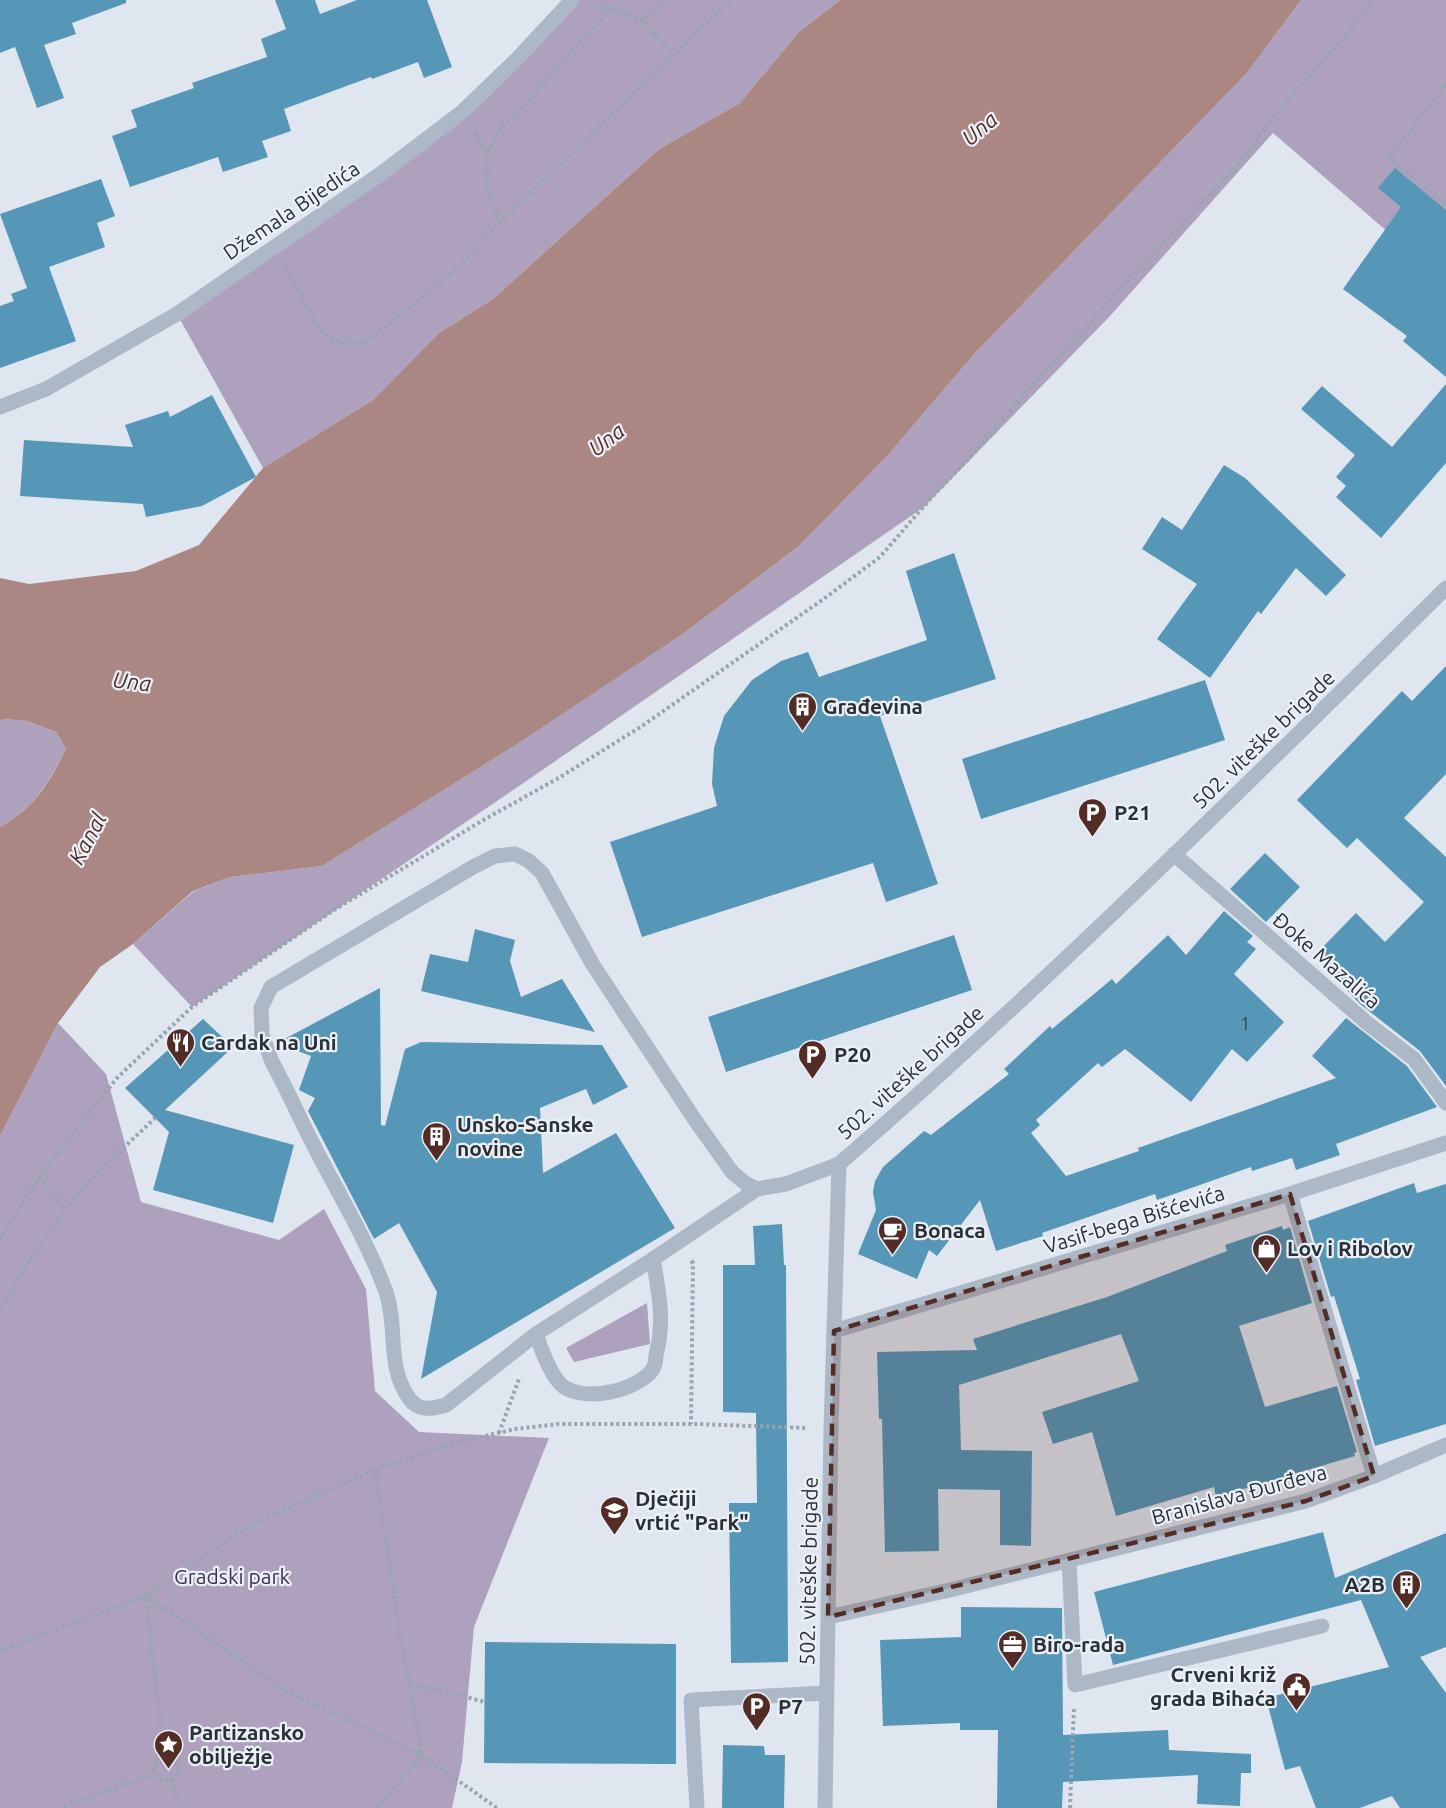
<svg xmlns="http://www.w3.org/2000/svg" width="1446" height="1808" viewBox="0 0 1446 1808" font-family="Ubuntu,sans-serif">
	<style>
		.green { fill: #ada1bd }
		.water { fill: #aa8782 }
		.building { fill: #5696b7 }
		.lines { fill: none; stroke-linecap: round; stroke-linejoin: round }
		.path { stroke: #97a4b2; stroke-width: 4; stroke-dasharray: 3 3; stroke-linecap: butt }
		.minor { stroke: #adb8c7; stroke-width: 15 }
		.marked { fill: #532c25; fill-opacity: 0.2; stroke: #532c25; stroke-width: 4.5; stroke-dasharray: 12 8; stroke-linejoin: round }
		.labels { text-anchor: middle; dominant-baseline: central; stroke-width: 4.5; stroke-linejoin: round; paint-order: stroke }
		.number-label { font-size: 18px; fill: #354a56 }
		.street-label { font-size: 21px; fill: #2a3136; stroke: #ebf0f8 }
		.poi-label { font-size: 21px; font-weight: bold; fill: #2a3136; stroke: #ebf0f8; text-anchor: start }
		.park-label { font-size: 21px; fill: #403151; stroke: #ebf0f8 }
		.water-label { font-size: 22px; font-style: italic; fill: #532c25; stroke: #ebf0f8 }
	</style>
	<rect width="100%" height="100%" fill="#e0e6f0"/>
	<path class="green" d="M572 0H840L799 32 740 103 659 149 493 299 439 333 373 400 263 468 177 314 462 112Z
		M1301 0H1372L1371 2 1373 0H1446V282L1273 133 1110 316 924 507 525 782 192 1007 133 944 194 891 230 877 322 866 519 743 683 634 800 545 888 455 975 353 1246 74Z
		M3 719 27 721 56 732 66 749C46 785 37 806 0 827V722Z
		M58 1023 106 1074 141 1202 279 1240 324 1209 366 1289 375 1391 419 1432 549 1438 474 1627 462 1762 452 1808H0V1136Z
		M647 1303 650 1344 574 1362 566 1348Z"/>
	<path class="water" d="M840 0H1301L1246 74 975 353 888 455 800 545 683 634 519 743 322 866 230 877 193 891 133 944 100 967 58 1023 0 1136V827C37 806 47 785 66 749L56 732 27 721 3 719 0 722V578L29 584 136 571 199 545 263 468 373 400 439 333 493 299 659 149 740 103 799 32Z"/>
	<path class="building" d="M0 0H126V3L72 23 76 34 44 45 64 98 37 108 15 47 0 53Z
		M275 0H315L320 14 357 0H427L452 67 424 78 418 62 372 79 371 77 284 109 291 131 262 141 268 157 223 172 218 157 130 187 112 136 137 127 131 110 194 88 192 83 267 57 261 39 286 29Z
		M1395 168 1446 210V377L1403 341 1407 336 1343 289 1401 207 1378 188Z
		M101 179 115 216 97 223 105 247 49 267 76 341 0 368V306L14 301 11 294 27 288 0 214Z
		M1446 384V463L1381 538 1336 497 1346 486 1336 477 1355 455 1301 409 1322 386 1392 447Z
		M212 395 256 477 202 506 146 517 143 504 20 496 24 440 133 447 125 425 168 411 170 417Z
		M1224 465 1245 478 1346 575 1326 596 1296 568 1261 614 1258 611 1210 678 1157 639 1197 584 1142 549 1162 517 1182 530Z
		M954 553 996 679 880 716 938 884 886 902 873 863 642 937 610 842 717 806 712 784 714 748 724 716 752 680 781 661 808 652 819 677 927 640 906 571Z
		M1446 666V774L1404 818 1446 857V1086L1420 1051 1360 1004 1314 956 1356 913 1385 942 1424 902 1357 838 1347 848 1297 800 1402 691 1412 701Z
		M1205 680 1225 740 981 819 962 759Z
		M1265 853 1300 887 1266 922 1230 889Z
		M1224 911 1253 936 1247 942 1256 949 1234 974 1284 1022 1247 1062 1232 1049 1191 1102 1125 1049 1102 1067 1098 1063 1036 1120 1040 1125 1031 1133 1066 1176 1139 1151 1138 1148 1336 1078 1312 1056 1346 1018 1407 1066 1437 1107 1336 1144 1340 1155 1296 1170 1292 1158 1252 1171 1251 1167 1157 1200 1155 1194 1042 1233 1043 1236 996 1251 980 1200 937 1256 929 1250 917 1279 858 1254 876 1210 873 1192 875 1181 883 1167 924 1131 931 1135 1009 1074 1004 1069 1050 1026 1052 1029 1112 979 1116 984 1168 935 1186 955Z
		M475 929 515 940 510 961 521 997 562 979 595 1032 421 991 430 954 468 962Z
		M954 935 972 990 726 1072 708 1017Z
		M380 988 381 1125 385 1126 405 1049 421 1042 602 1045 628 1087 593 1105 586 1089 540 1108 543 1173 616 1133 675 1228 421 1379 437 1292 399 1223 374 1239 308 1111 315 1098 299 1090 311 1056 277 1043Z
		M203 1019 233 1047 165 1110 294 1145 273 1223 153 1190 169 1132 125 1088Z
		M1414 1183 1417 1193 1446 1184V1424L1375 1446 1356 1380 1360 1379 1334 1296 1331 1297 1308 1221Z
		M782 1224 784 1265H786L788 1662 731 1663 729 1503H757L756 1413 723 1412V1265H755L753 1226Z
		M1282 1226 1283 1230 1290 1227 1312 1303 1239 1326 1265 1407 1337 1386 1357 1452 1354 1453 1355 1456 1216 1497 1214 1487 1116 1516 1092 1432 1053 1444 1042 1412 1139 1381 1121 1334 959 1385 961 1450 1032 1451 1031 1546 1000 1545V1490L938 1489 939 1551 885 1552 882 1419H879L877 1352 977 1350 973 1339 1107 1297 1227 1251 1225 1245Z
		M1323 1532 1335 1578 1446 1533V1647L1420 1657 1446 1693V1808H1400L1392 1796 1360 1808H1316L1300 1766 1285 1770 1266 1698 1389 1667 1361 1600 1113 1665 1094 1592Z
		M961 1607 1062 1608 1063 1735 1168 1730 1169 1750 1251 1754V1773H1241L1240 1806 1197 1804 1198 1775 1063 1782 1062 1808H997L998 1730H960V1723L883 1726 880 1640 961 1637Z
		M485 1642 676 1644V1764L484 1763Z
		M723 1745 764 1746 765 1755H785L784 1808H722Z"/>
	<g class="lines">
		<path class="path" d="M595 8H612
			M643 21 664 0
			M1446 85 1389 158 1446 205
			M475 133 487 152
			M500 222 487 188 488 152 501 128 531 98 563 59 612 8 643 21 675 56
			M285 268 321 331 341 343H364L401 315 461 264 500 222 731 0
			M39 1177 66 1209
			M0 1239 39 1177 117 1078 192 1007 334 910 485 819 557 779 642 726 825 598 880 557 931 498 976 451 1027 391 1080 335 1133 274 1235 169 1267 125 1354 25 1373 0
			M691 1261 693 1263 691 1424
			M0 1310C20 1275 41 1242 65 1210 91 1176 124 1148 155 1118
			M499 1433 519 1379
			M0 1651 146 1596 286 1691 422 1755 497 1808
			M410 1687H428L485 1702
			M164 1757 146 1596 250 1525 375 1470
			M154 1769a12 12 0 1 1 24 0a12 12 0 1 1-24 0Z
			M171 1779 180 1808
			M58 1808 155 1774
			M377 1808 422 1755 400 1633 375 1470 455 1443 515 1429 559 1424H697L808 1428
			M1070 1808 1074 1707"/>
		<path class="minor" d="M0 407 46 389 177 314 379 175 462 112 515 61 572 0
			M1174 854 1367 1023 1414 1059 1446 1103
			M757 1189 745 1183 732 1172 695 1120 593 965 542 873 529 861 515 854 495 856 473 867 271 987 261 1008 262 1035 272 1062C287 1089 299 1117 313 1144 338 1193 367 1240 386 1292 398 1327 386 1366 409 1398 418 1412 432 1409 446 1405L536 1334 653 1259 757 1189 786 1184 839 1164
			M834 1331 1290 1194 1446 1143
			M536 1334C541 1348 551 1378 564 1387 587 1402 637 1391 653 1369 655 1365 656 1359 656 1355 665 1322 659 1293 653 1259
			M1374 1476 1446 1445
			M1069 1560 1075 1685 1322 1626
			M828 1617 950 1590 1306 1501 1374 1476 1290 1194
			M697 1808 691 1700 827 1693
			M825 1808 831 1429 839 1164C1050 981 1247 784 1446 588"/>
	</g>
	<path class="marked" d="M1290 1194 1374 1476 1306 1501 828 1617 834 1331Z"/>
	<defs>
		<symbol id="building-pin" viewBox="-11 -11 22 30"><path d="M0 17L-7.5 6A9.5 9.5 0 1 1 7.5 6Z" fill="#532c25" stroke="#ebf0f8"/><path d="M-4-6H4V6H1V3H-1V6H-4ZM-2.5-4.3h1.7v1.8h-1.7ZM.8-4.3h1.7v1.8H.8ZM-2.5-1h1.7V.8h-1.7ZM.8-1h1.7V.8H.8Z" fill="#fff"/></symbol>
		<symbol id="parking-pin" viewBox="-11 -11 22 30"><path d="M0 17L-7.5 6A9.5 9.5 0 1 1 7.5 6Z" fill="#532c25" stroke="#ebf0f8"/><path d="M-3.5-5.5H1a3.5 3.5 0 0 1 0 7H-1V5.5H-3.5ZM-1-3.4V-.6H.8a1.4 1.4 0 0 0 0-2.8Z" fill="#fff"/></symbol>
		<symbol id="restaurant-pin" viewBox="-11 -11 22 30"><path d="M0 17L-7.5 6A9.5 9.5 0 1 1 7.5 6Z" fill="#532c25" stroke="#ebf0f8"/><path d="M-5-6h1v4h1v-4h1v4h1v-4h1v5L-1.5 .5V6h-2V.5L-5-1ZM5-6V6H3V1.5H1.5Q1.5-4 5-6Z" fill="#fff"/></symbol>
		<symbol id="cafe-pin" viewBox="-11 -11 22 30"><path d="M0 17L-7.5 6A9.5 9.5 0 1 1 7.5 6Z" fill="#532c25" stroke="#ebf0f8"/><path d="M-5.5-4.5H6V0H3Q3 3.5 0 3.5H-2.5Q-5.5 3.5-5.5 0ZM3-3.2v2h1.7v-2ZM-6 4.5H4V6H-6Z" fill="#fff"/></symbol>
		<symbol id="shop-pin" viewBox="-11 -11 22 30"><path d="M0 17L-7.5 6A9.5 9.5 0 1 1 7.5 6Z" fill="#532c25" stroke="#ebf0f8"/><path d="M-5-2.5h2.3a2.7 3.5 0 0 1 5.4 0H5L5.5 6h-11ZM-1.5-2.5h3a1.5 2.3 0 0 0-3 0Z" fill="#fff"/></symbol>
		<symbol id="school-pin" viewBox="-11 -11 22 30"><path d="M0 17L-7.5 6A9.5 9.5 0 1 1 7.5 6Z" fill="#532c25" stroke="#ebf0f8"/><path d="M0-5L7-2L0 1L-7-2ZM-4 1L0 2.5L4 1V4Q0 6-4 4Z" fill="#fff"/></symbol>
		<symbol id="office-pin" viewBox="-11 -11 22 30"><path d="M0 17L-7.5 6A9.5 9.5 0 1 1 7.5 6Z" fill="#532c25" stroke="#ebf0f8"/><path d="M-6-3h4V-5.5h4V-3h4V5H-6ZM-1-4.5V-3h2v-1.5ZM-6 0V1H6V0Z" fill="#fff"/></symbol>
		<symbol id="civic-pin" viewBox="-11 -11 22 30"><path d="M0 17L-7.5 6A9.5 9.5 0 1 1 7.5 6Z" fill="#532c25" stroke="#ebf0f8"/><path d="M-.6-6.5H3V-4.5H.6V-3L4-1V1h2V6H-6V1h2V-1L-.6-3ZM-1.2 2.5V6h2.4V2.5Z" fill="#fff"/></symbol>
		<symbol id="sight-pin" viewBox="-11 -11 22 30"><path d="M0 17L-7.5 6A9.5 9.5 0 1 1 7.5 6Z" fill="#532c25" stroke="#ebf0f8"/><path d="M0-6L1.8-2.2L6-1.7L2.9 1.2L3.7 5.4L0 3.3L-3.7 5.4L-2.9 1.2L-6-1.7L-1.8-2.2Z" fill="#fff"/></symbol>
	</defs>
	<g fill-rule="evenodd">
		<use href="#building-pin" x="786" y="690" width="33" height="45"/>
		<use href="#parking-pin" x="1076" y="796" width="33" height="45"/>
		<use href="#restaurant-pin" x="164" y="1026" width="33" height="45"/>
		<use href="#parking-pin" x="796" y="1038" width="33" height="45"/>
		<use href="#building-pin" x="420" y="1120" width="33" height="45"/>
		<use href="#cafe-pin" x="876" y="1214" width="33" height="45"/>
		<use href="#shop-pin" x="1250" y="1232" width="33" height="45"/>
		<use href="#school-pin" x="598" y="1494" width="33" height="45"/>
		<use href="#building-pin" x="1390" y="1568" width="33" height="45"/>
		<use href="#office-pin" x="996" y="1628" width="33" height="45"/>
		<use href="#civic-pin" x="1280" y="1670" width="33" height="45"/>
		<use href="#parking-pin" x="740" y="1690" width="33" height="45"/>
		<use href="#sight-pin" x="152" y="1728" width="33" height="45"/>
	</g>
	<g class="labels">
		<g class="number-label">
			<text x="1245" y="1023">1</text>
		</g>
		<g class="street-label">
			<text transform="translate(291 210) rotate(-34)">Džemala Bijedića</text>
			<text transform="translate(1263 739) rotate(-44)">502. viteške brigade</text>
			<text transform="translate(1327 960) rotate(41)">Đoke Mazalića</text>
			<text transform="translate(910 1072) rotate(-42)">502. viteške brigade</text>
			<text transform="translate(1134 1219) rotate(-17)">Vasif-bega Bišćevića</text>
			<text transform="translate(1239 1494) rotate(-15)">Branislava Đurđeva</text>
			<text transform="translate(808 1571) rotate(-89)">502. viteške brigade</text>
		</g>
		<g class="poi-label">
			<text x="823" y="706">Građevina</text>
			<text x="1114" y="812">P21</text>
			<text x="201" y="1042">Cardak na Uni</text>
			<text x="834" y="1054">P20</text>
			<text x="457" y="1124">Unsko-Sanske<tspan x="457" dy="24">novine</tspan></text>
			<text x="914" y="1230">Bonaca</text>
			<text x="1287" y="1248">Lov i Ribolov</text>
			<text x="635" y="1498">Dječiji<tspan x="635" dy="24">vrtić "Park"</tspan></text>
			<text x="1385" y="1584" text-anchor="end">A2B</text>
			<text x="1033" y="1644">Biro-rada</text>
			<text x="1276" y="1674" text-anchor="end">Crveni križ<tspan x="1276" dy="24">grada Bihaća</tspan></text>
			<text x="778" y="1706">P7</text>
			<text x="189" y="1732">Partizansko<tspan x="189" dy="24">obilježje</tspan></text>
		</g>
		<g class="park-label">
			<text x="232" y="1576">Gradski park</text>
		</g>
		<g class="water-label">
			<text transform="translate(979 128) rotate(-40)">Una</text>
			<text transform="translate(606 439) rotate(-37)">Una</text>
			<text transform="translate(132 681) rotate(7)">Una</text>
			<text transform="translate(87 838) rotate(-62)">Kanal</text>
		</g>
	</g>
</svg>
